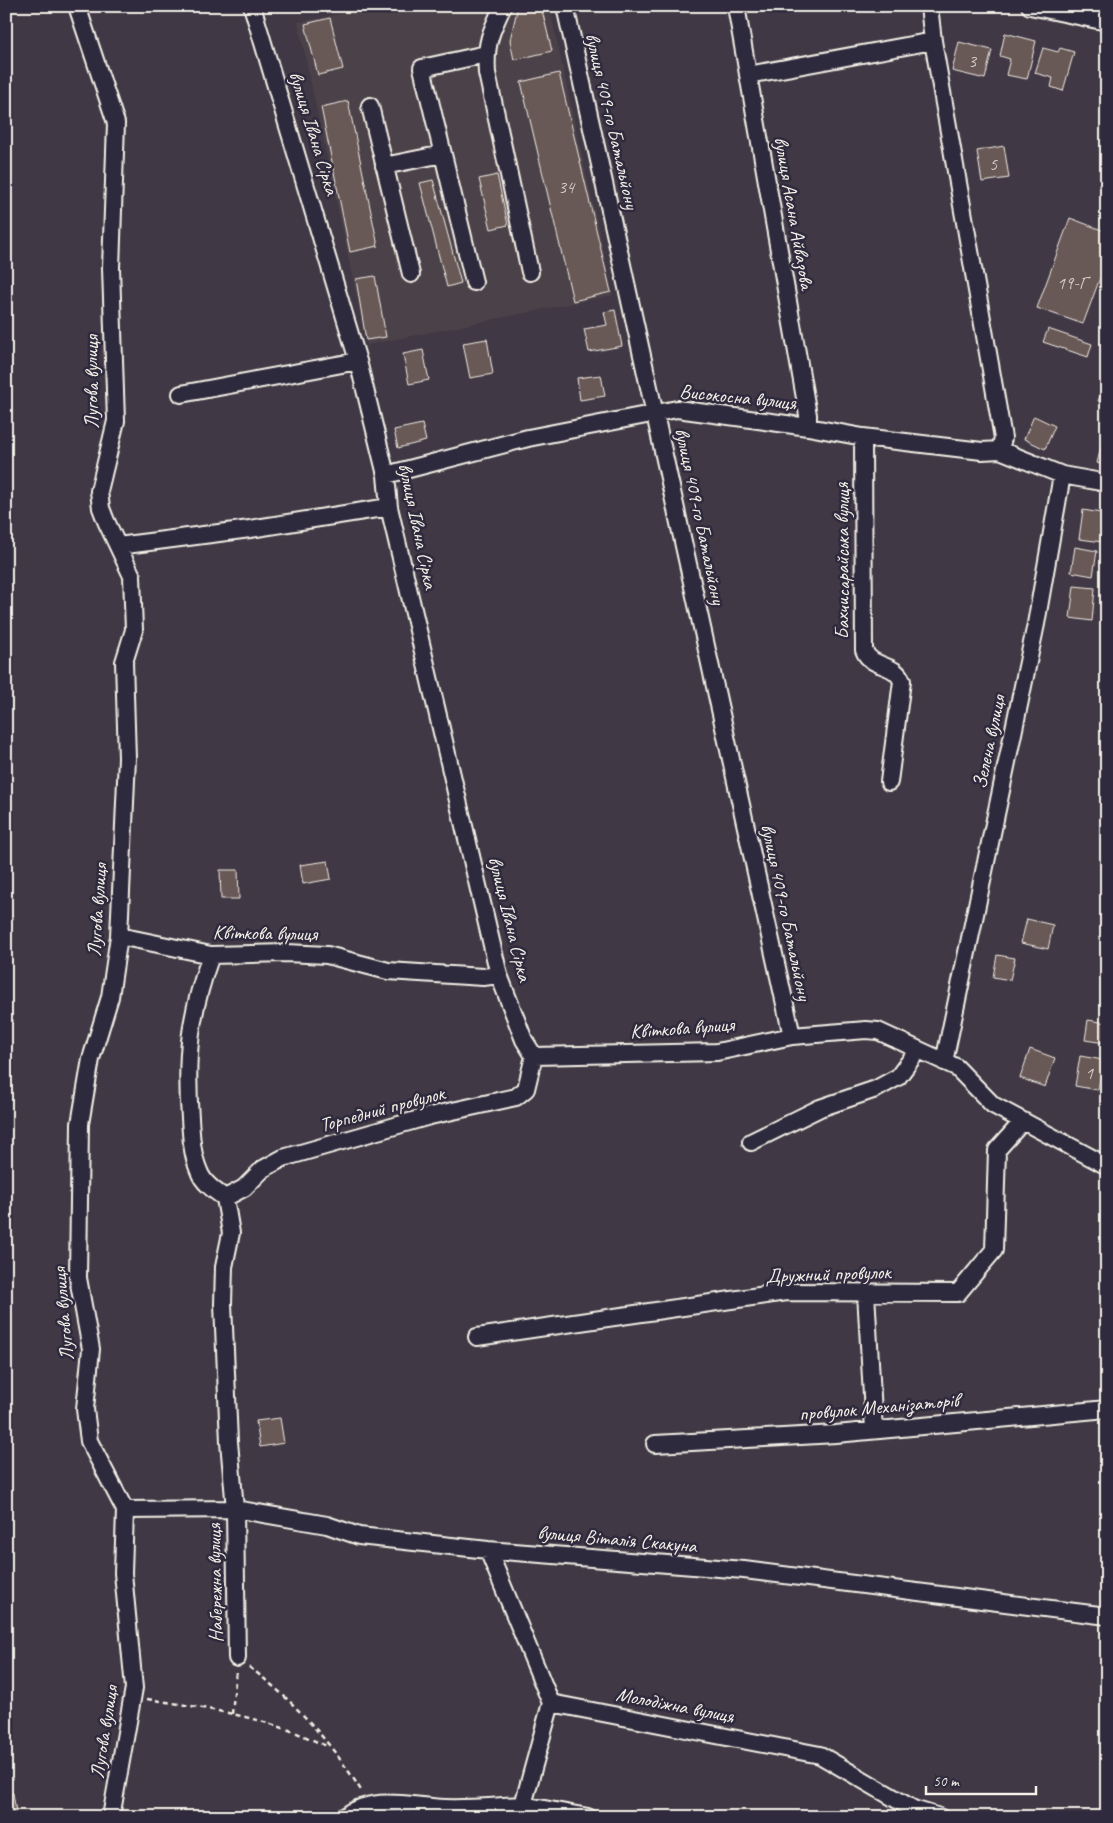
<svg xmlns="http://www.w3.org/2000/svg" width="1113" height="1823" viewBox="0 0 1113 1823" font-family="Caveat,sans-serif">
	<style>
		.built { fill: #4c4249 }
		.building { fill: #685856; stroke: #f4f1e8 }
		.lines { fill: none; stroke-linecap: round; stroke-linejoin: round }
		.minor-casing { stroke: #f4f1e8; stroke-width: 20 }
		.path { stroke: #f4f1e8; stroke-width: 2.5; stroke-dasharray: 5 4; stroke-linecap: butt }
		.minor { stroke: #2f2a3d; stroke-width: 16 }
		.labels { text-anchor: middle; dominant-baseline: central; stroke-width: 5; stroke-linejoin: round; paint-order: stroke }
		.number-label { font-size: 18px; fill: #d1cbc4 }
		.street-label { font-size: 20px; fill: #f4f1e8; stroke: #2f2a3d }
	</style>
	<rect width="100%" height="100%" fill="#403844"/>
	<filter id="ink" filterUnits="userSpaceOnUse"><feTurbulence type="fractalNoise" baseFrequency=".02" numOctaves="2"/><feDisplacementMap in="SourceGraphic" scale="10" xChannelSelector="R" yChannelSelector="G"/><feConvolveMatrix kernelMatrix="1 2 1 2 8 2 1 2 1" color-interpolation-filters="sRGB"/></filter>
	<g filter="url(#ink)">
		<path class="built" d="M384 6H549L613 295 367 345 298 22Z"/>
		<path class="building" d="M518 6H541L552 51 514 60 510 40Z
			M330 18 343 69 318 75 305 24Z
			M1005 33 1036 41 1027 79 1006 75 1010 59 1000 56Z
			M959 42 992 50 985 79 952 71Z
			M1043 48 1058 52 1060 48 1074 52 1063 91 1051 87 1053 78 1035 73Z
			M559 73 611 292 573 301 521 82Z
			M348 101 378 246 350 252 321 107Z
			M1004 146 1009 178 982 182 977 151Z
			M497 175 508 225 491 229 479 179Z
			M433 180 461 283 447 287 420 183Z
			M1070 218 1107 232V259L1083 324 1037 308Z
			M375 276 386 337 366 340 356 279Z
			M615 310 622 346 589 352 584 329 607 325 604 312Z
			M1048 329 1092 344 1088 357 1043 342Z
			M487 339 493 374 470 378 463 343Z
			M423 350 429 380 409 384 403 354Z
			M601 375 605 396 580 400 577 378Z
			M1107 378V404L1098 401Z
			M1034 416 1055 426 1045 449 1024 439Z
			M422 424 426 441 398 448 394 430Z
			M1103 440 1107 441V466L1097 463Z
			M1083 510 1107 514 1103 542 1079 539Z
			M1075 547 1097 551 1093 576 1071 572Z
			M1074 586 1095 588 1092 621 1070 618Z
			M328 861 331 879 303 884 300 865Z
			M220 870H238L239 899H221Z
			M1027 919 1053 925 1048 949 1021 943Z
			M1107 929V952L1102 951Z
			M997 955 1015 958 1010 980 993 977Z
			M1088 1020 1107 1023 1105 1043 1085 1040Z
			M1030 1049 1055 1058 1045 1087 1020 1078Z
			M1080 1056 1103 1060 1098 1090 1075 1086Z
			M280 1418 284 1443 260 1447 256 1421Z
			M13 1793 16 1812 6 1813V1794Z"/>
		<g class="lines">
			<defs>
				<path id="minor" d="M77 6 116 123 111 268 116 421 99 491 101 508 106 521 132 576 134 630 124 662 127 758 119 936 110 997 91 1059 80 1124 78 1278 91 1349 85 1409 89 1441 125 1510 123 1573 134 1688 111 1817
					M252 6 358 361 386 475 389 507 499 975 524 1040 534 1056
					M503 6C491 31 485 44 487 73L530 272
					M565 6 792 1036
					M736 6 808 415V427
					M929 6 933 41 1003 438 1000 450
					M1030 6 1107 22
					M748 75 933 41
					M370 106 411 274
					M384 166 443 154
					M474 282 422 68 486 54
					M181 394 358 361
					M863 437 864 650C871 669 895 662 902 681L889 782
					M386 475 528 438 677 409 808 427 863 437 982 451 1000 450 1062 475
					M118 546 250 529 389 507
					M119 936 211 955 286 953 327 955 388 971 483 977 499 975
					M211 955C190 1014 185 1055 190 1118 191 1135 192 1155 199 1171 203 1183 215 1191 225 1198L231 1233 224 1267 223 1304 229 1442 235 1509 237 1658
					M534 1056 717 1052 792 1036 866 1030 878 1031 956 1067 993 1105 1107 1166
					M944 1062 1036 624 1062 475 1107 483
					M751 1142 820 1108 876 1089 898 1077 918 1050
					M225 1198 244 1188 263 1169 283 1158 430 1116 516 1097 526 1089 534 1056
					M866 1293 874 1430
					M477 1337 786 1292 958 1293 994 1250 997 1150 1023 1121
					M655 1444 836 1434 1107 1409
					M125 1510 235 1509 327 1525 359 1536 488 1550 744 1570 1107 1616
					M488 1550 551 1703 820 1755 913 1809 940 1817
					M523 1805 588 1817
					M344 1817C374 1794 411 1807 445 1808 471 1809 497 1806 523 1805L551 1703"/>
			</defs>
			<use href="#minor" class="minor-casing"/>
			<path class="path" d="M249 1667C293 1699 334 1746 362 1792
				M147 1699C193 1706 239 1713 283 1728 299 1733 314 1741 329 1747
				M232 1714 236 1672"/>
			<use href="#minor" class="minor"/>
		</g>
	</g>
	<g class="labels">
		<g class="number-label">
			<text x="972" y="61">3</text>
			<text x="993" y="164">5</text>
			<text x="566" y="187">34</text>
			<text x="1072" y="283">19-Г</text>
			<text x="1089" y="1073">1</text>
		</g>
		<g class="street-label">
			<text transform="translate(612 121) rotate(77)">вулиця 409-го Батальйону</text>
			<text transform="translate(314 133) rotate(73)">вулиця Івана Сірка</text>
			<text transform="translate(794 213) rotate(80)">вулиця Асана Айвазова</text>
			<text transform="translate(91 382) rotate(-90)">Лугова вулиця</text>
			<text transform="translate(738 397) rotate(6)">Високосна вулиця</text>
			<text transform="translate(700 516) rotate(78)">вулиця 409-го Батальйону</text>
			<text transform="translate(418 526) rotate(78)">вулиця Івана Сірка</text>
			<text transform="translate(842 561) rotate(-90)">Бахчисарайська вулиця</text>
			<text transform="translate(989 742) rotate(-78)">Зелена вулиця</text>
			<text transform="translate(97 910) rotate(-86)">Лугова вулиця</text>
			<text transform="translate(786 912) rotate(78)">вулиця 409-го Батальйону</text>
			<text transform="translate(510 919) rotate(76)">вулиця Івана Сірка</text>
			<text transform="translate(265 933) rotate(1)">Квіткова вулиця</text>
			<text transform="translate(682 1028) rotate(-4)">Квіткова вулиця</text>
			<text transform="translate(382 1109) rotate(-15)">Торпедний провулок</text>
			<text transform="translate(828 1274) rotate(-2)">Дружний провулок</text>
			<text transform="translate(63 1314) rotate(-95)">Лугова вулиця</text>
			<text transform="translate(879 1407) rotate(-5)">провулок Механізаторів</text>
			<text transform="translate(617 1539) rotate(5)">вулиця Віталія Скакуна</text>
			<text transform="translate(215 1583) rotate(-91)">Набережна вулиця</text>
			<text transform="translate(675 1705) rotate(11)">Молодіжна вулиця</text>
			<text transform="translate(104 1732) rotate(-81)">Лугова вулиця</text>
		</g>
	</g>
	<rect width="1113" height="1823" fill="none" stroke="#2f2a3d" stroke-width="25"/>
	<rect x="12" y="12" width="1088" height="1798" fill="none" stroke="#f4f1e8" stroke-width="2" filter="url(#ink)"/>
	<path d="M926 1786v8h110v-8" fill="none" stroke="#f4f1e8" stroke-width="2.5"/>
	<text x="933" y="1786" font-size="15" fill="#f4f1e8" stroke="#2f2a3d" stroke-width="4" paint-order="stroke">50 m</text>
</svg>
